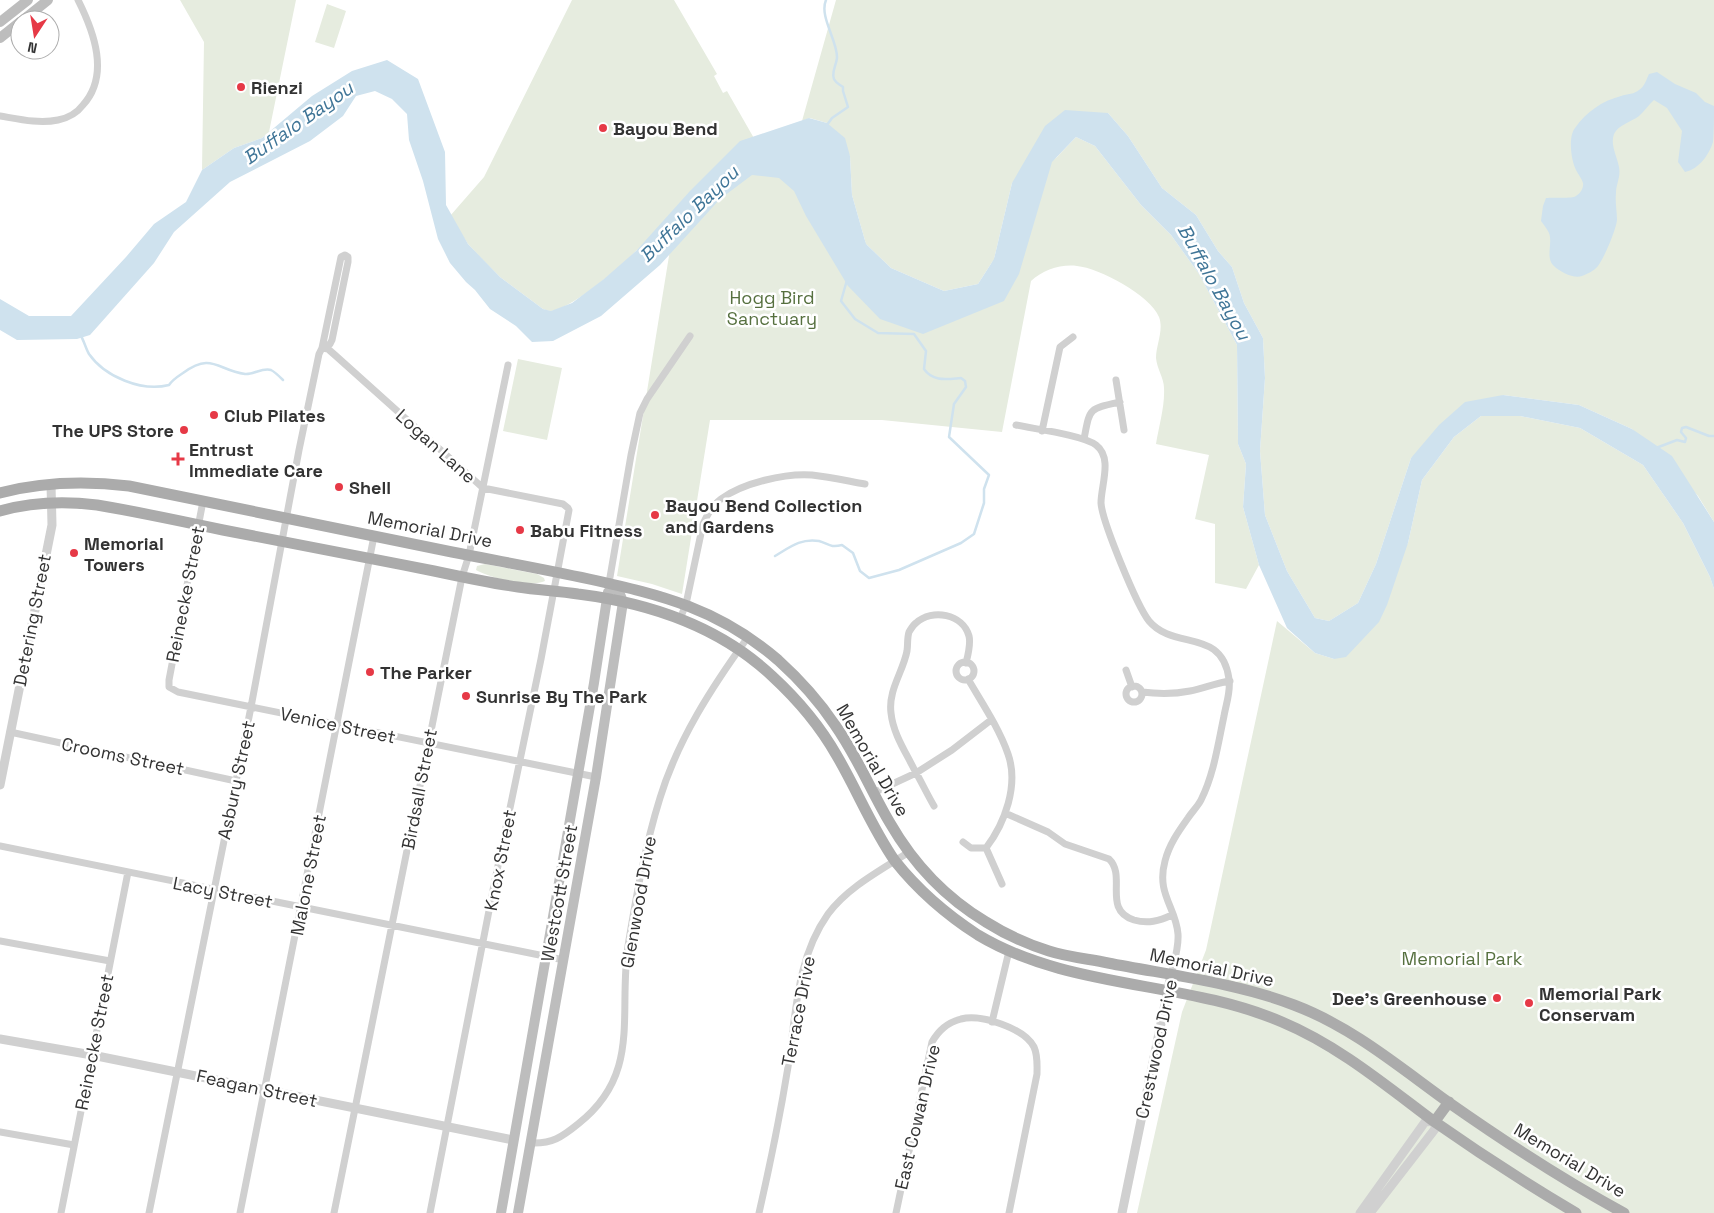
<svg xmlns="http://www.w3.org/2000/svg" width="1714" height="1213" viewBox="0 0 1714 1213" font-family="'Space Grotesk',sans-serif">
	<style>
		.green { fill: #e6ecdf }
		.water { fill: #cfe2ee }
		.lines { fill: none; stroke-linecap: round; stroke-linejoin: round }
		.stream { stroke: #cfe2ee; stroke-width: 2.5 }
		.minor { stroke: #d0d0d0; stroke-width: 7 }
		.tertiary { stroke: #d0d0d0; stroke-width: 9 }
		.secondary { stroke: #bdbdbd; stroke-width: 10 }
		.primary { stroke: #ababab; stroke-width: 11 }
		.poi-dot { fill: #e63946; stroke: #fff; stroke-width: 2 }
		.labels { text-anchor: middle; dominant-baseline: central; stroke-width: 5; stroke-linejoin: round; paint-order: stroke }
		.poi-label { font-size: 18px; font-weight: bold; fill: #333; stroke: #fff; text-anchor: start }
		.park-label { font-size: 18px; fill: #56703f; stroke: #fff }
		.street-label { font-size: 18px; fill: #333; stroke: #fff }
		.water-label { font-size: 19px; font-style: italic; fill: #3f7597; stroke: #fff }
	</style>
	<rect width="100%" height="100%" fill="#fff"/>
	<path class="green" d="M180 0H296L269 132 262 138 234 148 202 170 204 42Z
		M572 0H674L717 74 714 76 723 93 727 91 755 140 848 204 871 255 912 283 942 297 979 289 1036 174 1057 157 1076 137 1095 146 1141 205 1171 235 1199 274 1237 345 1238 444 1246 464 1243 507 1259 565 1246 589 1215 583V524L1195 519 1209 455 1156 444C1159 426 1165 406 1164 388 1164 378 1157 369 1156 358 1156 345 1164 330 1159 317 1150 295 1099 268 1077 266 1061 264 1043 270 1031 281L1002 432 882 420H710L682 594 652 584 617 576 675 219C656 226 650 238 636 251 622 266 570 310 551 311 548 311 546 310 543 309L500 277 485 262 468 244 450 216 484 177Z
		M836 0H1714V522L1698 496 1632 429 1579 405 1503 395 1411 458 1376 564 1358 603 1329 621 1315 618 1287 571 1265 515 1260 451 1265 378 1263 338 1244 303 1232 267 1218 251 1196 215 1162 188 1128 136 1108 113 1012 183 994 259 978 284 944 291 891 268 866 244 852 195 850 156 827 123 810 118 802 121Z
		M327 4 346 11 334 48 315 42Z
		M518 359 562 368 547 440 503 431Z
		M1481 416H1520L1580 428 1643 465 1683 523 1710 577 1714 589V1213H1137L1182 1012 1206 950 1277 621 1315 653 1334 659 1408 543 1422 480 1454 437Z
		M485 564 537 574 544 578 545 581C531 588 490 578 476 570L477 566Z"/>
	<path class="water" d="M387 60 418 79 445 152 446 205 468 244 500 277 543 309 551 311 572 303 604 279 636 251 690 191 740 141 809 118 827 123 845 138 850 156 852 195 866 244 891 268 944 291 978 284 994 259 1012 183 1045 126 1065 110 1108 113 1128 136 1162 188 1196 215 1218 251 1232 267 1244 303 1263 338 1265 378 1260 451 1265 515 1287 571 1315 618 1329 621 1358 603 1376 564 1411 458 1439 425 1465 402 1503 395 1579 405 1632 429 1672 456 1714 522V589L1710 577 1683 523 1643 465 1580 428 1520 416H1481L1454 437 1422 480 1408 543 1387 605 1379 622 1346 657 1334 659 1315 653 1287 628 1259 565 1243 507 1246 464 1238 444 1237 345 1199 274 1171 235 1141 205 1095 146 1076 137 1052 162 1019 274 1004 301 923 334 880 319 848 286 806 216 794 191 779 178 752 175 720 199 660 265 601 316 553 341 532 342 516 326 490 309 475 290 466 282 450 263 438 239 423 181 409 140 407 114 392 99 375 91 356 96 343 116 310 141 230 182 174 232 154 263 90 335 77 339 17 340 0 330V299L29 316H71L126 257 154 224 186 202 202 170 234 148 262 138 312 96 352 71Z
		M1657 72 1675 84 1696 93 1705 102 1714 106C1714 117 1714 132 1713 142 1709 155 1699 169 1685 172L1678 162 1682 131 1667 108 1654 100C1648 105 1645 111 1639 116 1631 122 1618 125 1614 134 1610 145 1617 156 1619 167 1621 177 1616 184 1616 193 1615 202 1617 211 1617 220 1616 230 1604 258 1598 266 1594 271 1587 274 1582 276 1574 279 1560 272 1554 266 1545 258 1553 243 1549 233 1547 229 1544 225 1541 221L1543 206 1546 198C1554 197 1572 199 1576 196 1580 194 1584 188 1583 183 1582 179 1578 174 1576 170 1571 160 1568 137 1575 128 1586 112 1602 101 1621 96 1627 94 1635 94 1639 90 1645 86 1646 80 1649 74Z"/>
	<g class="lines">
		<path class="stream" d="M826 0C819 16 837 40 837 57 837 64 831 72 834 79 836 83 840 85 843 87V91L848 107 832 118 827 125
			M81 336C84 341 86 349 89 354 105 377 142 392 169 385 173 379 177 377 183 373 212 352 217 370 245 374 253 375 263 367 271 370 275 372 280 377 283 380
			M1656 448 1677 440 1685 442 1686 438 1681 432 1682 428 1686 427 1709 436H1714
			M775 556C790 547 801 538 819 541 829 544 830 548 842 545L853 553 860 571 869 578 899 570 961 543 974 534 984 503V489L989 475 949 437 954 404 966 387 965 381 961 378C947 379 933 382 924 369L926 351 914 334 878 333 855 319 841 301 847 280"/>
		<path class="minor" d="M0 116C18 119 39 124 58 120 68 118 77 113 83 105 110 75 94 32 78 0
			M322 348 328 349 336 356 483 488 563 504 568 508 569 510 541 659 494 885 430 1213
			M1116 380 1124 430
			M1016 425C1034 429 1083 435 1096 445 1113 458 1101 485 1101 503 1102 521 1137 606 1149 621 1174 651 1222 627 1229 679 1231 691 1226 704 1224 716 1218 744 1214 774 1201 800 1198 806 1192 812 1188 818 1178 832 1169 845 1165 861 1156 894 1176 907 1178 934 1179 948 1174 962 1171 975
			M1042 431 1060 347 1073 337
			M1084 439C1090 408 1088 409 1120 402
			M203 501 169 680V687L178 692 596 777
			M609 583 631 455 640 413 647 399 690 336
			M680 619 686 604 703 524C707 515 713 505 721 499 743 483 785 473 812 475 830 477 848 481 865 484
			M956 671a9 9 0 1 1 18 0a9 9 0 1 1-18 0Z
			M1126 670 1132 687
			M1126 694a8 8 0 1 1 16 0a8 8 0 1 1-16 0Z
			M1142 692C1158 694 1175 694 1190 691 1204 688 1216 683 1230 681
			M10 732 236 781
			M873 793 916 773 952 750 991 720
			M934 806C927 794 921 781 914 769 905 751 893 733 891 713 888 690 903 672 907 651 908 645 907 638 909 632 911 629 913 625 916 623 932 608 963 614 969 636 971 644 968 655 966 663
			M1005 813 1048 832 1065 844 1109 859C1127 876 1102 910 1134 920 1148 924 1159 921 1172 915
			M963 842 971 848H986C1005 823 1019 785 1008 754 999 728 982 703 968 679
			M0 846 564 960
			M986 848 1002 884
			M0 941 110 961
			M992 1022 1009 951
			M0 1132 74 1145
			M531 1143C552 1144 562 1137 578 1124 642 1074 618 1014 628 946 636 897 645 846 660 798 678 739 712 687 748 637
			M61 1213 128 872
			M149 1213 251 707 299 450 319 354 322 348 341 257 345 255 348 257V262L332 340 330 344 322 348
			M240 1213 374 536
			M334 1213 462 577 469 555 508 365
			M759 1213C770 1165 780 1116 788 1067 796 1015 796 959 828 914 848 887 881 870 909 852
			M896 1213 932 1042C939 1030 947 1023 961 1019 981 1014 1024 1028 1034 1047 1038 1056 1037 1065 1037 1074L1009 1213"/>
		<path class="tertiary" d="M0 785 52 525 51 484
			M0 1039 92 1055 513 1140
			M1122 1213 1171 975
			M1360 1213 1425 1122 1435 1121V1129L1370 1213"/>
		<path class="secondary" d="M23 20 48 0
			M0 22 28 0
			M0 38 20 22
			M501 1213 594 683 608 592
			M518 1213 596 777 623 602 620 594 609 583"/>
		<path class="primary" d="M0 493C42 482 86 481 129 486 237 508 345 530 452 552 498 561 543 569 589 579 662 595 719 609 778 660 799 679 819 701 835 725 857 756 871 791 890 823 913 863 946 898 986 922 1005 934 1027 944 1049 951 1068 957 1089 959 1108 963 1169 975 1237 983 1294 1005 1352 1027 1398 1066 1448 1102 1505 1142 1563 1180 1624 1213
			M0 511C32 502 64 501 97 505 139 512 181 521 223 530 294 544 364 557 434 571 462 577 490 583 518 587 538 590 558 591 578 594 649 603 719 626 772 676 797 699 820 726 837 756 857 790 872 828 895 861 918 890 947 915 978 935 1070 990 1184 980 1282 1022 1337 1045 1384 1084 1432 1120 1479 1153 1527 1184 1576 1213
			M1435 1121 1449 1102"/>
	</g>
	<g class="poi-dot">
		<circle cx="241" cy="87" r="5"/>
		<circle cx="603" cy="128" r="5"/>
		<circle cx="214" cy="415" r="5"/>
		<circle cx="184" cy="430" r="5"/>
		<path d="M175.5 451.5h5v5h5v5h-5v5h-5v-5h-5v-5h5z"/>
		<circle cx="339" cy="487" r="5"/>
		<circle cx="655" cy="515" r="5"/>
		<circle cx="520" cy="530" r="5"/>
		<circle cx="74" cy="553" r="5"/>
		<circle cx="370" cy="672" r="5"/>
		<circle cx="466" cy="696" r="5"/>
		<circle cx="1497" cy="998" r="5"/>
		<circle cx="1529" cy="1003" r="5"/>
	</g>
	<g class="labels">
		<g class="poi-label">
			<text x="251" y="87">Rienzi</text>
			<text x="613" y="128">Bayou Bend</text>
			<text x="224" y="415">Club Pilates</text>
			<text x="174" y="430" text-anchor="end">The UPS Store</text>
			<text x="189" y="449">Entrust<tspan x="189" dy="21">Immediate Care</tspan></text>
			<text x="349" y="487">Shell</text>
			<text x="665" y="505">Bayou Bend Collection<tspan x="665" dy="21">and Gardens</tspan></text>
			<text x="530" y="530">Babu Fitness</text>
			<text x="84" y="543">Memorial<tspan x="84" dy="21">Towers</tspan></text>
			<text x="380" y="672">The Parker</text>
			<text x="476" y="696">Sunrise By The Park</text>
			<text x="1539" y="993">Memorial Park<tspan x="1539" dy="21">Conservam</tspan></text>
			<text x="1487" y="998" text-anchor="end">Dee's Greenhouse</text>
		</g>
		<g class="park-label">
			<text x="772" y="297">Hogg Bird<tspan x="772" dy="21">Sanctuary</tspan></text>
			<text x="1462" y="958">Memorial Park</text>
		</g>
		<g class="street-label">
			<text transform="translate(436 446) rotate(42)">Logan Lane</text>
			<text transform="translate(430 529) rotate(11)">Memorial Drive</text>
			<text transform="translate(185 594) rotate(-79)">Reinecke Street</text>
			<text transform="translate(32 620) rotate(-79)">Detering Street</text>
			<text transform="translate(338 725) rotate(12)">Venice Street</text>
			<text transform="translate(123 756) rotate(12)">Crooms Street</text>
			<text transform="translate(873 760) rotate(60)">Memorial Drive</text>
			<text transform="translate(236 780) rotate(-78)">Asbury Street</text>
			<text transform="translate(419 789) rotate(-79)">Birdsall Street</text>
			<text transform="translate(500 860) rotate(-79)">Knox Street</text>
			<text transform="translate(308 875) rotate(-79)">Malone Street</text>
			<text transform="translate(223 892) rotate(11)">Lacy Street</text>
			<text transform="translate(559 893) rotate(-80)">Westcott Street</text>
			<text transform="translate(638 902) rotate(-80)">Glenwood Drive</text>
			<text transform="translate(1212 967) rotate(12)">Memorial Drive</text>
			<text transform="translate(798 1011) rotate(-79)">Terrace Drive</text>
			<text transform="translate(94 1042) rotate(-79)">Reinecke Street</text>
			<text transform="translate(1156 1049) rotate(-78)">Crestwood Drive</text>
			<text transform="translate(257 1088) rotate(12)">Feagan Street</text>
			<text transform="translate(917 1117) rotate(-77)">East Cowan Drive</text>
			<text transform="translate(1570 1160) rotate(31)">Memorial Drive</text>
		</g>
		<g class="water-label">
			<text transform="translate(298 123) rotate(-35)">Buffalo Bayou</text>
			<text transform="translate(689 214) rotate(-44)">Buffalo Bayou</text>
			<text transform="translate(1214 282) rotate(61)">Buffalo Bayou</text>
		</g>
	</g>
	<g transform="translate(35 35) rotate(192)"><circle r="24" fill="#ffffff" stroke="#adadad"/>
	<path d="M0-4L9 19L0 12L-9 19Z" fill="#e63946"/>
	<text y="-8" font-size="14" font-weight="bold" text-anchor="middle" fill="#333333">N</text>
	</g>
</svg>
